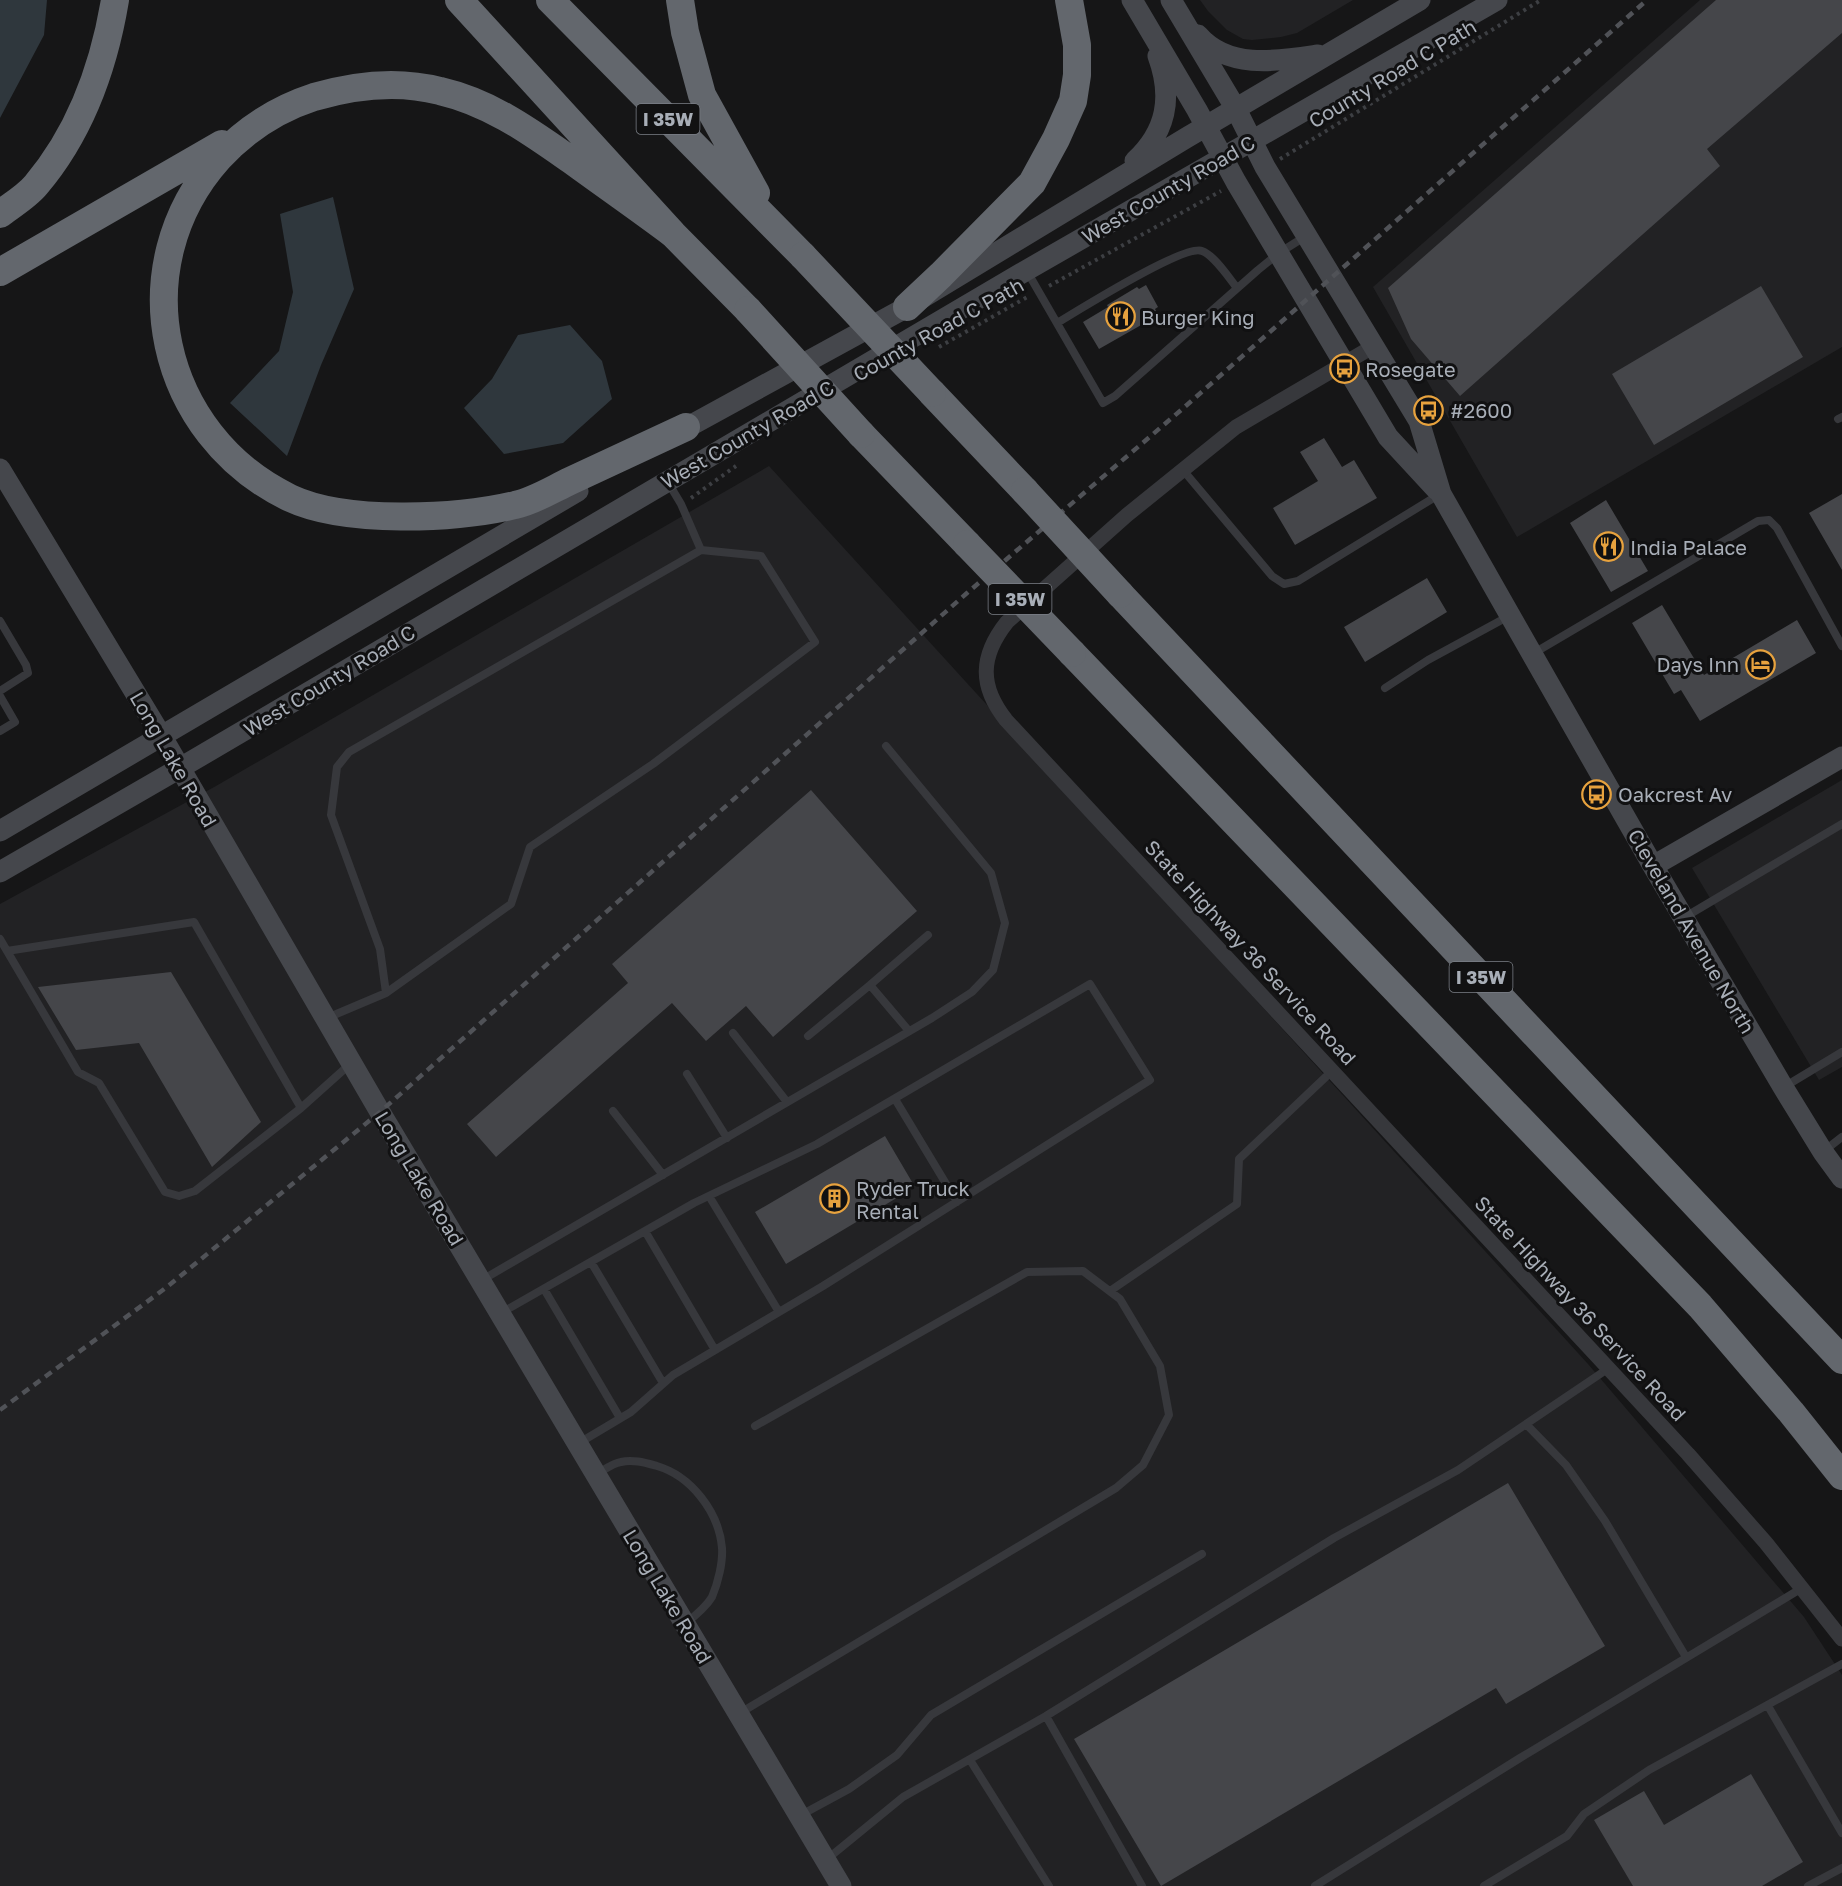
<svg xmlns="http://www.w3.org/2000/svg" width="1842" height="1886" viewBox="0 0 1842 1886" font-family="'Golos Text',sans-serif">
	<style>
		.built { fill: #222224 }
		.water { fill: #2f373d }
		.building { fill: #45464a }
		.lines { fill: none; stroke-linecap: round; stroke-linejoin: round }
		.path { stroke: #3d3f43; stroke-width: 4; stroke-dasharray: 3 4.5; stroke-linecap: butt }
		.lane { stroke: #37383c; stroke-width: 8 }
		.street { stroke: #37383c; stroke-width: 15 }
		.secondary { stroke: #45474c; stroke-width: 21 }
		.highway { stroke: #63676d; stroke-width: 28 }
		.rail { stroke: #505257; stroke-width: 4.5; stroke-dasharray: 8 6; stroke-linecap: butt }
		.highway-bridge { stroke: #63676d; stroke-width: 28 }
		.labels { text-anchor: middle; dominant-baseline: central; stroke-width: 6; stroke-linejoin: round; paint-order: stroke }
		.shield { fill: #111112; stroke: #7b7f86; stroke-width: 1.5 }
		.shield-label { font-size: 18px; font-weight: bold; fill: #a8aeb7 }
		.street-label { font-size: 20px; fill: #a8aeb7; stroke: #111112 }
		.poi-label { font-size: 20px; fill: #a8aeb7; stroke: #111112; text-anchor: start }
	</style>
	<rect width="100%" height="100%" fill="#161617"/>
	<path class="built" d="M1200 0H1353L1297 33 1281 37 1252 40 1243 39 1227 30 1208 11Z
		M1700 0H1842V347L1517 537 1373 287Z
		M769 466 1588 1364 1804 1617 1842 1675V1886H0V904L216 786Z
		M1842 780V1067L1819 1080 1692 868Z"/>
	<path class="water" d="M0 0H47L44 35 0 118Z
		M333 197 354 289 321 365 287 456 230 403 279 351 293 292 280 214Z
		M570 325 602 361 612 399 563 443 504 454 464 408 492 379 518 335Z"/>
	<path class="building" d="M1716 0H1842V33L1707 149 1720 166 1460 396 1411 339 1388 288Z
		M1146 285 1158 307 1155 309 1157 313 1141 322 1143 324 1099 349 1083 322 1108 307 1107 305 1137 287 1139 289Z
		M1761 286 1803 357 1654 445 1612 374Z
		M1324 438 1342 467 1354 460 1377 498 1295 545 1273 508 1318 481 1300 452Z
		M1842 494V570L1809 513Z
		M1606 500 1648 571 1611 592 1570 523Z
		M1427 578 1447 612 1365 662 1344 627Z
		M1662 605 1704 675 1797 620 1816 653 1700 721 1681 690 1674 694 1632 623Z
		M811 790 917 911 773 1037 746 1006 706 1041 672 1003 496 1157 467 1124 628 983 612 964Z
		M171 972 261 1122 212 1167 139 1043 76 1050 38 987Z
		M885 1136 915 1187 786 1264 755 1212Z
		M1508 1483 1605 1646 1506 1704 1496 1688 1161 1886 1074 1739Z
		M1751 1774 1803 1862 1762 1886H1633L1594 1820 1644 1791 1664 1825Z"/>
	<g class="lines">
		<path class="path" d="M1280 159 1541 0
			M1049 286 1221 191
			M939 347 1029 296
			M691 498 736 466"/>
		<path class="lane" d="M1028 273 1103 403 1115 396 1258 270 1279 253 1306 236
			M1057 323C1079 310 1184 244 1202 251 1214 255 1229 278 1237 288
			M1838 419 1842 417
			M1183 470 1272 576 1284 584 1298 581 1440 494
			M0 621 26 665 28 673 0 691
			M1534 653 1758 521 1769 520 1777 528 1842 646
			M1385 688 1428 660 1509 616
			M0 696 15 722 0 731
			M1685 917 1842 824
			M0 939 78 1072 99 1083 165 1192 179 1196 195 1191 301 1108 349 1065
			M7 951 194 922 301 1108
			M386 993 380 949 331 815 337 767 349 752 701 550
			M327 1018 386 993 511 904 530 847 653 764 815 642 761 556 701 550 681 504 669 484
			M909 1031 870 985 928 935
			M733 1033 787 1102
			M808 1036 870 985
			M687 1074 727 1138
			M1784 1087 1842 1052
			M895 1099 957 1202
			M613 1111 663 1175
			M1824 1151 1842 1137
			M709 1196 779 1312
			M645 1231 715 1350
			M591 1262 663 1383
			M482 1280 932 1018 972 992 993 970 1005 923 991 873 886 746
			M544 1289 620 1418
			M1110 1291 1237 1204 1239 1159 1332 1071
			M501 1313 694 1203 817 1144 1090 984 1150 1080 823 1286 673 1375 631 1412 579 1443
			M1526 1424 1566 1465 1605 1521 1686 1657
			M597 1474C604 1470 613 1463 621 1462 633 1459 646 1463 657 1466 691 1476 719 1512 722 1548 723 1562 718 1583 712 1597 706 1607 695 1616 686 1623
			M1768 1706 1842 1833
			M740 1713 1116 1488 1143 1465 1169 1415 1160 1366 1120 1299 1083 1271 1027 1272 755 1426
			M1046 1716 1142 1886
			M970 1760 1049 1886
			M801 1815 849 1789 897 1755 931 1715 1202 1554
			M826 1860 903 1797 1046 1716 1334 1538 1458 1470 1609 1368
			M1315 1886 1520 1758 1802 1588
			M1484 1886 1567 1836 1584 1814 1649 1770 1842 1664
			M1808 1886 1842 1868"/>
		<path class="street" d="M1374 346 1236 427 1127 515 1007 622C980 656 979 686 1006 720L1688 1454 1766 1543 1842 1639"/>
		<path class="secondary" d="M1132 0 1197 110 1236 182 1388 437 1437 490
			M1171 0 1236 109 1265 167 1419 421 1441 494 1532 654 1653 866 1783 1087 1823 1152 1842 1178
			M1198 35C1228 70 1278 61 1318 55
			M1135 161C1167 131 1173 97 1158 56
			M675 434 907 307 1186 138 1420 0
			M0 469 162 737 380 1112 841 1886
			M0 831 578 491
			M1653 866 1842 757
			M0 872 180 768 1027 270 1497 0"/>
		<path class="highway" d="M459 0 673 234 748 310
			M550 0 803 256
			M680 0 685 32 702 95 756 193
			M0 214C12 205 27 196 36 185 80 133 104 66 115 0
			M673 234C641 210 608 187 575 163 532 133 492 103 440 91 398 80 355 85 314 97 277 109 245 130 219 158 121 267 159 435 290 498 345 524 456 519 515 505 534 501 553 489 570 481 609 463 648 445 686 427
			M0 272 222 144
			M907 307 941 275 1032 183 1056 139 1073 101 1077 75V45L1069 0
			M932 393 1025 491
			M861 434 967 544
			M1120 594 1842 1360
			M1072 653 1700 1306 1791 1412 1842 1476"/>
		<path class="rail" d="M0 1410 167 1287 380 1112 967 593 1180 411 1647 0"/>
		<path class="highway-bridge" d="M803 256 932 393
			M748 310 861 434
			M1025 491 1120 594
			M967 544 1072 653"/>
	</g>
	<defs>
		<symbol id="restaurant-ring" viewBox="-11 -11 22 22"><circle r="9.5" fill="#111112" stroke="#e7a23e" stroke-width="1.5"/><path d="M-5-6h1v4h1v-4h1v4h1v-4h1v5L-1.5 .5V6h-2V.5L-5-1ZM5-6V6H3V1.5H1.5Q1.5-4 5-6Z" fill="#e7a23e"/></symbol>
		<symbol id="bus-ring" viewBox="-11 -11 22 22"><circle r="9.5" fill="#111112" stroke="#e7a23e" stroke-width="1.5"/><path d="M-5-6H5V4H4V6H2V4H-2V6H-4V4H-5ZM-3.5-4V0h7V-4ZM-3.5 1.2v1.5H-2V1.2ZM2 1.2v1.5H3.5V1.2Z" fill="#e7a23e"/></symbol>
		<symbol id="hotel-ring" viewBox="-11 -11 22 22"><circle r="9.5" fill="#111112" stroke="#e7a23e" stroke-width="1.5"/><path d="M-6-4.5h1.5V1H6V5H4.5V3h-9V5H-6ZM-4 0a1.8 1.8 0 1 1 3.6 0ZM.5 0V-2.5h3Q6-2.5 6 0Z" fill="#e7a23e"/></symbol>
		<symbol id="building-ring" viewBox="-11 -11 22 22"><circle r="9.5" fill="#111112" stroke="#e7a23e" stroke-width="1.5"/><path d="M-4-6H4V6H1V3H-1V6H-4ZM-2.5-4.3h1.7v1.8h-1.7ZM.8-4.3h1.7v1.8H.8ZM-2.5-1h1.7V.8h-1.7ZM.8-1h1.7V.8H.8Z" fill="#e7a23e"/></symbol>
	</defs>
	<g fill-rule="evenodd">
		<use href="#restaurant-ring" x="1104" y="300" width="33" height="33"/>
		<use href="#bus-ring" x="1328" y="352" width="33" height="33"/>
		<use href="#bus-ring" x="1412" y="394" width="33" height="33"/>
		<use href="#restaurant-ring" x="1592" y="530" width="33" height="33"/>
		<use href="#hotel-ring" x="1744" y="648" width="33" height="33"/>
		<use href="#bus-ring" x="1580" y="778" width="33" height="33"/>
		<use href="#building-ring" x="818" y="1182" width="33" height="33"/>
	</g>
	<g class="labels">
		<g class="shield">
			<rect x="636.5" y="104" width="63" height="30" rx="4.5"/>
			<rect x="988.5" y="584" width="63" height="30" rx="4.5"/>
			<rect x="1449.5" y="962" width="63" height="30" rx="4.5"/>
		</g>
		<g class="shield-label">
			<text x="668" y="119">I 35W</text>
			<text x="1020" y="599">I 35W</text>
			<text x="1481" y="977">I 35W</text>
		</g>
		<g class="street-label">
			<text transform="translate(1392 73) rotate(-31)">County Road C Path</text>
			<text transform="translate(1168 189) rotate(-30)">West County Road C</text>
			<text transform="translate(938 329) rotate(-29)">County Road C Path</text>
			<text transform="translate(747 434) rotate(-30)">West County Road C</text>
			<text transform="translate(329 680) rotate(-31)">West County Road C</text>
			<text transform="translate(174 759) rotate(60)">Long Lake Road</text>
			<text transform="translate(1692 931) rotate(60)">Cleveland Avenue North</text>
			<text transform="translate(1251 952) rotate(47)">State Highway 36 Service Road</text>
			<text transform="translate(420 1178) rotate(59)">Long Lake Road</text>
			<text transform="translate(1581 1308) rotate(47)">State Highway 36 Service Road</text>
			<text transform="translate(668 1596) rotate(59)">Long Lake Road</text>
		</g>
		<g class="poi-label">
			<text x="1141" y="317">Burger King</text>
			<text x="1365" y="369">Rosegate</text>
			<text x="1450" y="410">#2600</text>
			<text x="1630" y="547">India Palace</text>
			<text x="1739" y="664" text-anchor="end">Days Inn</text>
			<text x="1618" y="794">Oakcrest Av</text>
			<text x="856" y="1188">Ryder Truck<tspan x="856" dy="23">Rental</tspan></text>
		</g>
	</g>
</svg>
